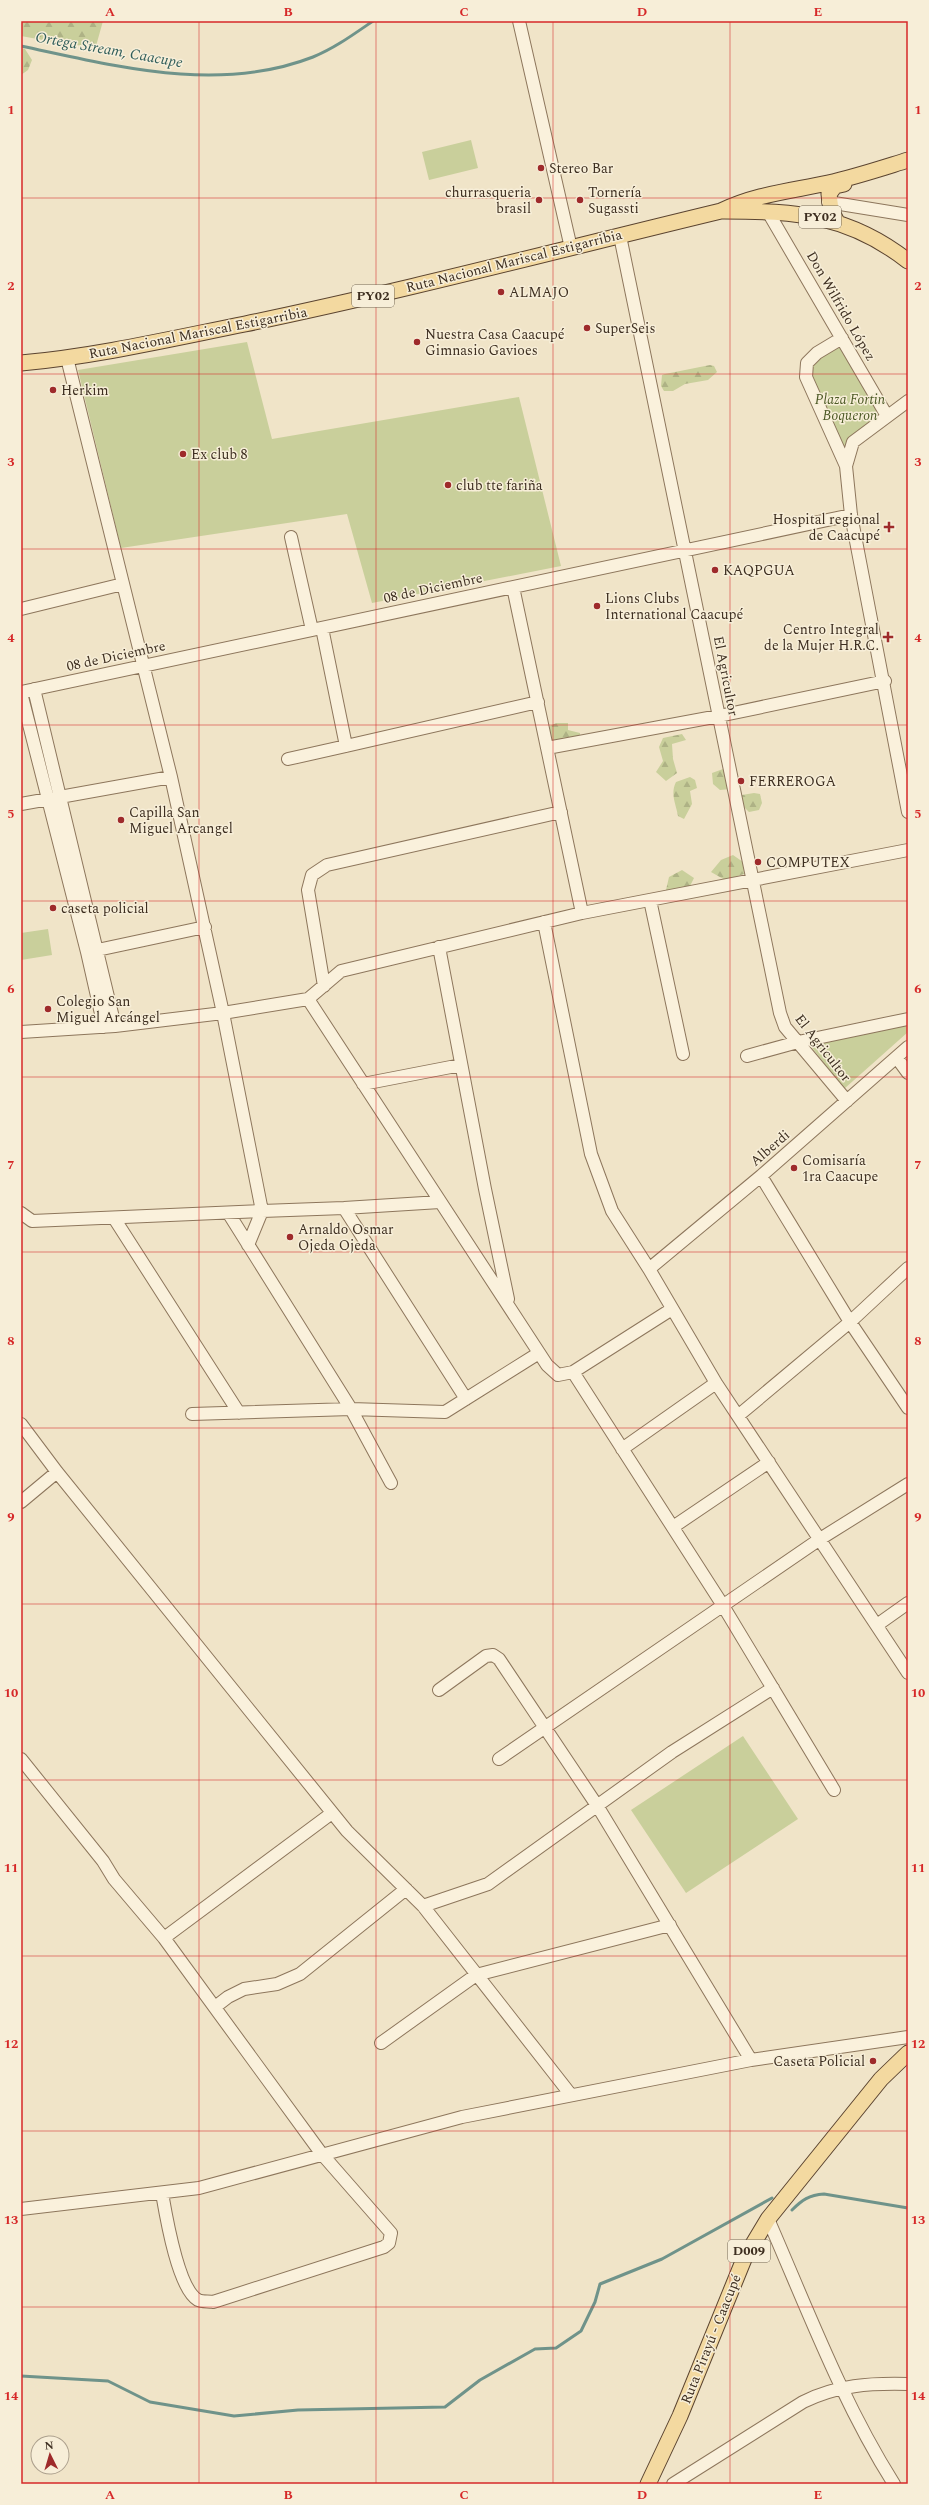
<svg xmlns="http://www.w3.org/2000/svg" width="929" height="2505" viewBox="0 0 929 2505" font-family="Spectral,serif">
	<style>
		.forest { fill: url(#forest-firs) }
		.park { fill: #c9cf9b }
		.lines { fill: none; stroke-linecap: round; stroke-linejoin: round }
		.stream { stroke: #6f938a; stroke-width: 3 }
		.minor-casing { stroke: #8d765c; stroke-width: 14 }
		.major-casing { stroke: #5b4430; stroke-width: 17 }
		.minor { stroke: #faf1dc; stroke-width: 12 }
		.major { stroke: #f3d9a0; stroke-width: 15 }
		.grid { fill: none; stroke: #d62828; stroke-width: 1; stroke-opacity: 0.55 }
		.poi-dot { fill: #9e2a2b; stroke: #f7eed8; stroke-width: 1.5 }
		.labels { text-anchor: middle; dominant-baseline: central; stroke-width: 3; stroke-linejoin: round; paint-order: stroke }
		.shield { fill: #f7eed8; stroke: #756857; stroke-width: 1 }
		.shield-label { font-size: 13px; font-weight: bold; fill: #3d2e20 }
		.poi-label { font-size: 14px; fill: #3d2e20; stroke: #f7eed8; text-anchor: start }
		.street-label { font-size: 14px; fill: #3d2e20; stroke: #f7eed8 }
		.park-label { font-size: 14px; font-style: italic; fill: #4d5a26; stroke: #f7eed8 }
		.water-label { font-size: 15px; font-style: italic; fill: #2f5d5a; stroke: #f7eed8 }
		.neatline { fill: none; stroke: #d62828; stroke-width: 1.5 }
		.grid-label { font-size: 13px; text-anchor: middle; font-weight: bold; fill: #d62828 }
	</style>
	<defs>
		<pattern id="forest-firs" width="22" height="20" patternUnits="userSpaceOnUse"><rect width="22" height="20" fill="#c9cf9b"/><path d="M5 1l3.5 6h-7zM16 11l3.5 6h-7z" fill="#aeb285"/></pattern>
	</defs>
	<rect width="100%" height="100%" fill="#f0e4c8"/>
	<path class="forest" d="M21 21H103L96 46 70 45 21 36Z
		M21 48 25 49 32 60 28 70 21 75Z
		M710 365 714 366 717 372 708 380 685 384 673 391H664L661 386 662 375 665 374Z
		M557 723H568V730L580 733V738L552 742 547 730 551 725Z
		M682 734 686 740 672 744 673 759 677 773 666 781 656 772 663 761 659 747 663 738Z
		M723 769 728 771 731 789 720 790 713 784 712 773Z
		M690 777 695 780 697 788 690 791 692 804 684 819 678 816C676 804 670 794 676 782Z
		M754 793 760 794 762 803 759 810 749 812 742 805V795Z
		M733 855 743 862 744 874 725 880 711 872 721 860Z
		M682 870 694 878 689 888 678 891 666 890 669 877Z"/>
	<path class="park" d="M471 140 478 168 429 180 422 152Z
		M842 338 887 416 853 442 846 466 807 363Z
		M247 342 272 439 519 397 561 566 372 603 347 514 121 548 78 370Z
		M48 929 52 955 21 960V933Z
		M908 1023V1032L844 1089 810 1045Z
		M743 1736 798 1819 686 1893 631 1810Z"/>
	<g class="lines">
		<path class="stream" d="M21 46C116 66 218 94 313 57 335 48 354 34 373 21
			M792 2210C802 2200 809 2195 824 2194L908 2208
			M21 2376 108 2381 150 2402 234 2416 298 2410 445 2407 480 2380 535 2349 556 2348 581 2331 595 2302 600 2284 662 2259 772 2198"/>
		<defs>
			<path id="minor" d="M519 21 571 248
				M828 202 908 215
				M768 212 887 416
				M620 236 780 1013 785 1027 847 1101
				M842 338 817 353 807 363 806 377 846 466
				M908 401 853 442 846 466 851 515 908 812
				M291 537 312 630
				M513 587 582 913
				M21 609 123 584
				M322 628 346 746 538 702
				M34 689 115 1026
				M21 692 851 515
				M21 693 87 952 104 1027
				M547 748 719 716 885 681
				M288 759 346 746
				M21 804 171 777
				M650 900 683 1054
				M544 922 591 1154 612 1211 649 1269 716 1383 908 1673
				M439 947 485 1189 508 1299
				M88 952 205 927
				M324 986 308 890 312 875 327 865 561 812
				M308 999 547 1365 558 1375 573 1372 672 1309
				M21 1032 115 1026 223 1013 308 999 341 971 582 913 908 850
				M747 1056 798 1042 908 1019
				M897 1058 908 1073
				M363 1084 461 1065
				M761 1176 850 1322 908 1408
				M344 1208 466 1399
				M21 1213 32 1221 262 1211 223 1013 171 777 67 358
				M229 1214 351 1409 391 1483
				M114 1218 239 1413
				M248 1245 262 1211 344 1208 440 1202
				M649 1269 761 1176 908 1047
				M573 1372 722 1604 834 1790
				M192 1414 351 1409 445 1412 539 1353
				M739 1415 850 1322 908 1268
				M21 1424 57 1472 347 1831 423 1906 571 2095
				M622 1449 716 1383
				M21 1502 57 1472
				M673 1527 769 1462
				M877 1625 908 1603
				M439 1690 486 1656 493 1655 499 1659 598 1807 751 2060
				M21 1759 103 1861 114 1879 164 1938 321 2153 391 2233 389 2243 384 2247 213 2302C209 2301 202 2302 198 2300 178 2289 166 2216 162 2193
				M499 1759 820 1539 908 1484
				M423 1906 488 1884 672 1752 773 1688
				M164 1938 332 1813
				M215 2007 228 1997 244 1989 277 1984 300 1974 406 1889
				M381 2043 476 1975 670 1925
				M21 2209 199 2188 462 2117 751 2060 908 2037
				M768 2219C807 2308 842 2402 894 2484
				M673 2484 803 2402C837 2385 870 2383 908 2384"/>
			<path id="major" d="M724 211C797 211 849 215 908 261
				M837 222 831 210 829 194 835 186 844 184
				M21 363C97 356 170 339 245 324 404 291 563 249 721 211 756 194 791 191 828 183 855 177 882 168 908 160
				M648 2484 680 2416 744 2259 768 2219 881 2079 908 2053"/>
		</defs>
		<use href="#minor" class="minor-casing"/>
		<use href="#major" class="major-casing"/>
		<use href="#minor" class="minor"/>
		<use href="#major" class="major"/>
	</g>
	<path class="grid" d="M199 21V2484M376 21V2484M553 21V2484M730 21V2484M21 198H908M21 374H908M21 549H908M21 725H908M21 901H908M21 1077H908M21 1252H908M21 1428H908M21 1604H908M21 1780H908M21 1956H908M21 2131H908M21 2307H908"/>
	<g class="poi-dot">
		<circle cx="541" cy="168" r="4"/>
		<circle cx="539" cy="200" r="4"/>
		<circle cx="580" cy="200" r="4"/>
		<circle cx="501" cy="292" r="4"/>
		<circle cx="587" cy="328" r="4"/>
		<circle cx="417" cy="342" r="4"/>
		<circle cx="53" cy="390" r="4"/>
		<circle cx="183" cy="454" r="4"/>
		<circle cx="448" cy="485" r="4"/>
		<path d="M887 521h4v4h4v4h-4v4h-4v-4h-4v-4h4z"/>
		<circle cx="715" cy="570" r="4"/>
		<circle cx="597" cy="606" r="4"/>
		<path d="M886 631h4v4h4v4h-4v4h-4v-4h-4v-4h4z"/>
		<circle cx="741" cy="781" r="4"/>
		<circle cx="121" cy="820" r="4"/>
		<circle cx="758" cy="862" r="4"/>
		<circle cx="53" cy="908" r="4"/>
		<circle cx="48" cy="1009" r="4"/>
		<circle cx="794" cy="1168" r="4"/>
		<circle cx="290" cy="1237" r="4"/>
		<circle cx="873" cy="2061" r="4"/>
	</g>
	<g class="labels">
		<g class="shield">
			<rect x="799" y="206" width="42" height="22" rx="3"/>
			<rect x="352" y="285" width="42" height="22" rx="3"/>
			<rect x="728" y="2240" width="42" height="22" rx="3"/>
		</g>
		<g class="shield-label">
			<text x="820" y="217">PY02</text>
			<text x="373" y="296">PY02</text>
			<text x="749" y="2251">D009</text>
		</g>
		<g class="poi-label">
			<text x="549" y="168">Stereo Bar</text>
			<text x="531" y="192" text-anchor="end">churrasqueria<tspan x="531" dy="16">brasil</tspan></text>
			<text x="588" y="192">Tornería<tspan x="588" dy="16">Sugassti</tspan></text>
			<text x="509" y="292">ALMAJO</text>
			<text x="595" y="328">SuperSeis</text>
			<text x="425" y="334">Nuestra Casa Caacupé<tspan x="425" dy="16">Gimnasio Gavioes</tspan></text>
			<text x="61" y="390">Herkim</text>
			<text x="191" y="454">Ex club 8</text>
			<text x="456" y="485">club tte fariña</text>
			<text x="880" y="519" text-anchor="end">Hospital regional<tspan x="880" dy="16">de Caacupé</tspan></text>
			<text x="723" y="570">KAQPGUA</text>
			<text x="605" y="598">Lions Clubs<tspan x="605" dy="16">International Caacupé</tspan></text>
			<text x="879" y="629" text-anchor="end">Centro Integral<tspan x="879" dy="16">de la Mujer H.R.C.</tspan></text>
			<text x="749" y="781">FERREROGA</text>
			<text x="129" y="812">Capilla San<tspan x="129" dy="16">Miguel Arcangel</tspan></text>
			<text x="766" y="862">COMPUTEX</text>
			<text x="61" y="908">caseta policial</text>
			<text x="56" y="1001">Colegio San<tspan x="56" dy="16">Miguel Arcángel</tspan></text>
			<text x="802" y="1160">Comisaría<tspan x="802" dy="16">1ra Caacupe</tspan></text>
			<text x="298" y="1229">Arnaldo Osmar<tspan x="298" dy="16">Ojeda Ojeda</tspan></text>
			<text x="865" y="2061" text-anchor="end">Caseta Policial</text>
		</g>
		<g class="street-label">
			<text transform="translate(514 261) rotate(-14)">Ruta Nacional Mariscal Estigarribia</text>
			<text transform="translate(841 306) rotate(60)">Don Wilfrido López</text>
			<text transform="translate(198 333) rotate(-11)">Ruta Nacional Mariscal Estigarribia</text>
			<text transform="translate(433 588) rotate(-12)">08 de Diciembre</text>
			<text transform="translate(116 656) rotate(-12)">08 de Diciembre</text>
			<text transform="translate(726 676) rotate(79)">El Agricultor</text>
			<text transform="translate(823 1048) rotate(52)">El Agricultor</text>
			<text transform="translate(770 1148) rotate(-41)">Alberdi</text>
			<text transform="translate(711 2339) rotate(-68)">Ruta Pirayú - Caacupé</text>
		</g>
		<g class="park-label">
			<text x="850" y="399">Plaza Fortin<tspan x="850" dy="16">Boqueron</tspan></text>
		</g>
		<g class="water-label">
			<text transform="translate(109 50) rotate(10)">Ortega Stream, Caacupe</text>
		</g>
	</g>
	<rect width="929" height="2505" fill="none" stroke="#f7eed8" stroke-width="44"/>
	<g transform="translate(50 2455) rotate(355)"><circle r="19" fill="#f7eed8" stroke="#ada18e"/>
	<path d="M0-3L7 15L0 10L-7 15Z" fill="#9e2a2b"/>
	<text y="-6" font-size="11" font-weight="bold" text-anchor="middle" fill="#3d2e20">N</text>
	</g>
	<rect x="22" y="22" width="885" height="2461" class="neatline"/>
	<g class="grid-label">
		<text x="110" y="16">A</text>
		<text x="288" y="16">B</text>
		<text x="464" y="16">C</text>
		<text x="642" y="16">D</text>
		<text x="818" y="16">E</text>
		<text x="11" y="114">1</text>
		<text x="918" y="114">1</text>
		<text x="11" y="290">2</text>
		<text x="918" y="290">2</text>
		<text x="11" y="466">3</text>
		<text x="918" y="466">3</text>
		<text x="11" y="642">4</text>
		<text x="918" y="642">4</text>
		<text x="11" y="818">5</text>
		<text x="918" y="818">5</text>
		<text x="11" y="993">6</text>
		<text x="918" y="993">6</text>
		<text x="11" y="1169">7</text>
		<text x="918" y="1169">7</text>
		<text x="11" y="1345">8</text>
		<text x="918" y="1345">8</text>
		<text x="11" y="1521">9</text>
		<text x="918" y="1521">9</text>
		<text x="11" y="1697">10</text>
		<text x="918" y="1697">10</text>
		<text x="11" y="1872">11</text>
		<text x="918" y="1872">11</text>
		<text x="11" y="2048">12</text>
		<text x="918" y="2048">12</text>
		<text x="11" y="2224">13</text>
		<text x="918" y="2224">13</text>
		<text x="11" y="2400">14</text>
		<text x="918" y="2400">14</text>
		<text x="110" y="2499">A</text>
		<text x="288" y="2499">B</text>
		<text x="464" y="2499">C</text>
		<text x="642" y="2499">D</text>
		<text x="818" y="2499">E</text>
	</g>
</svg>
